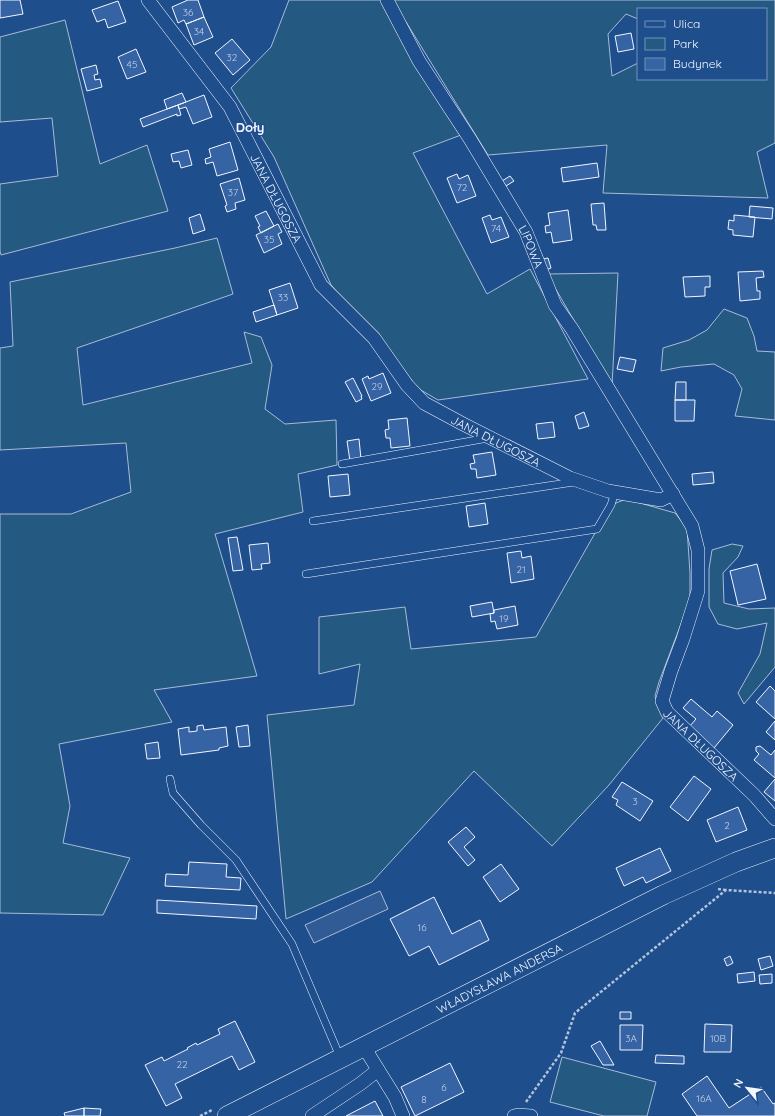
<svg xmlns="http://www.w3.org/2000/svg" width="775" height="1116" viewBox="0 0 775 1116" font-family="Quicksand,sans-serif">
	<style>
		.green { fill: #245a82; stroke: #a8bbd7; fill-rule: evenodd }
		.parking { fill: #305b95; stroke: #a8bbd7 }
		.building { fill: #3563a3; stroke: #f2f6ff }
		.lines { fill: none; stroke-linecap: round; stroke-linejoin: round }
		.service-casing { stroke: #f2f6ff; stroke-width: 8 }
		.minor-casing { stroke: #f2f6ff; stroke-width: 14 }
		.secondary-casing { stroke: #f2f6ff; stroke-width: 20 }
		.path { stroke: #b3c4dc; stroke-width: 2.5; stroke-dasharray: 3 2; stroke-linecap: butt }
		.service { stroke: #1f4e8c; stroke-width: 7 }
		.minor { stroke: #1f4e8c; stroke-width: 13 }
		.secondary { stroke: #1f4e8c; stroke-width: 19 }
		.labels { text-anchor: middle; dominant-baseline: central; stroke-width: 3; stroke-linejoin: round; paint-order: stroke }
		.number-label { font-size: 10px; fill: #c3d1e8 }
		.street-label { font-size: 12px; fill: #f2f6ff; stroke: #1f4e8c }
		.neighbourhood-label { font-size: 13px; font-weight: bold; fill: #f2f6ff; stroke: #1f4e8c }
	</style>
	<rect width="100%" height="100%" fill="#1f4e8c"/>
	<path class="green" d="M289 0H775V143L757 152 768 198 603 193 607 145 488 155 406 22 461 135 413 153 487 294 530 269 588 379 438 400 419 389 331 285 274 157 231 88 271 47ZM638 9H766V79H638V63L612 76 608 34 626 14 638 19Z
		M65 20 100 164 147 145 168 211 1 255 0 251V184L58 176 52 118 0 122V37Z
		M217 238 233 294 77 348 83 405 252 363 244 332 261 337 272 365 265 409 285 424 336 420 337 465 298 474 303 512 215 534 257 676 154 690 172 722 59 744 70 806 63 843 130 858 103 915 0 913V514H71L131 492 126 443 0 450V348L13 346 10 282 175 248Z
		M618 273 612 386 547 274Z
		M724 309 747 318 754 336 757 351 775 352V420L735 416 742 389 734 375 714 364 681 367 661 371 663 348 689 340 707 330Z
		M626 499 675 513 687 528 690 573V600L659 682 655 696 663 718 609 785 552 846 474 771 372 882 286 919 267 715 354 705 360 664 319 674V617L405 607 411 649 536 637 611 505Z
		M732 544 743 546 738 557 723 573 724 603 749 609 775 608V667L744 704 738 693 760 654 767 623 737 629 718 624 709 607V569L712 550Z
		M562 1057 656 1082 647 1116H604L550 1102Z"/>
	<path class="parking" d="M380 891 388 909 314 943 305 925Z"/>
	<path class="building" d="M0 0H20L23 14 0 18Z
		M188 0H198L204 17 186 24 184 20 178 23 172 7Z
		M118 1 126 22 108 28 105 19 97 22 92 10Z
		M204 17 213 37 194 45 186 24Z
		M631 33 634 49 618 52 615 36Z
		M232 39 250 60 233 75 215 53Z
		M136 49 146 72 127 79 118 57Z
		M96 65 98 74 94 75 95 80 100 79 102 87 87 91 81 69Z
		M182 93 186 102 167 109 164 100Z
		M204 95 212 117 193 124 186 107 179 109 178 105Z
		M178 105 181 115 177 116V114L143 127 140 119Z
		M230 142 238 170 217 176 213 162 206 164 205 159 211 157 209 149Z
		M188 150 192 165 181 168 179 161 173 162 171 154Z
		M597 163 599 177 563 182 561 168Z
		M457 174 459 179 468 175 476 196 457 203 447 178Z
		M510 176 514 181 506 186 502 181Z
		M239 178 245 200 235 203 236 209 227 212 225 206 227 205 220 184Z
		M604 203 606 230H597L596 225H593L591 204Z
		M750 206 773 208 772 219 749 217Z
		M568 210 572 240 553 243 551 232 546 233 545 226 550 225 548 213Z
		M266 211 274 226 261 233 258 227 260 226 255 216Z
		M200 214 205 230 193 234 189 218Z
		M490 215 492 220 501 217 509 237 491 243 482 218Z
		M734 215 755 217 753 237 733 235V230L728 229 729 220 734 221Z
		M278 224 282 232 278 234 282 244 264 253 256 235Z
		M548 258 551 268 546 270 543 259Z
		M763 271 764 277 756 278 757 291H760V299L740 301 738 272Z
		M710 276V287H705V296L685 297 683 277Z
		M290 283 298 308 277 315 269 290Z
		M274 305 277 315 256 322 253 312Z
		M620 357 636 360 633 372 617 369Z
		M383 373 391 393 371 401 362 379 368 376 369 379Z
		M353 378 362 396H361L362 399 356 402 345 382Z
		M676 382H686V400H675Z
		M675 400H695L694 421H675Z
		M584 412 589 426 579 429 575 416Z
		M407 418 410 446 391 448 390 438H386L385 430 389 429 388 420Z
		M553 422 555 437 538 439 536 424Z
		M359 439 361 459 350 461 347 441Z
		M492 452 496 475 477 478 476 469H471L470 464 475 463 473 455Z
		M713 472 714 483 693 485 692 474Z
		M348 474 350 495 330 497 328 476Z
		M485 503 488 524 469 527 466 506Z
		M237 537 243 570 233 571 228 538Z
		M268 543 270 563 261 564 262 569 252 570 249 545Z
		M521 551 522 558 531 556 534 579 511 583 507 553Z
		M757 564 766 599 738 605 730 571Z
		M492 602 494 613 472 617 470 606Z
		M515 606 518 625 497 629 495 621 491 622 490 614 494 613V610Z
		M770 686 775 691V719L756 702Z
		M691 699 712 717 717 711 733 725 714 748 689 727 696 719 683 708Z
		M775 721V740L766 732Z
		M203 725 204 730 226 727 228 746 219 748V750L181 755 178 729 189 727V732L197 731V726Z
		M248 725 250 746 239 747 236 727Z
		M158 742 160 758 147 759 145 744Z
		M760 746 771 755 775 750V778L754 760 759 754 756 751V747Z
		M694 776 711 789 688 821 670 807Z
		M775 779V801L764 792Z
		M622 782 653 801 640 821 616 805 618 800 612 797Z
		M738 807 747 830 716 842 707 820Z
		M466 827 475 837 464 847 475 860 468 866 448 842Z
		M660 848 671 871 646 883 643 877 624 886 616 868Z
		M189 862 227 864 226 877 241 878 240 890 165 886 166 874 188 875Z
		M501 864 519 889 500 902 483 877Z
		M434 897 452 934 480 920 489 940 439 965 429 946 409 956 390 919Z
		M157 900 257 906 256 919 157 913Z
		M730 956 733 963 727 966 724 959Z
		M770 956 773 966 761 970 758 959Z
		M754 972 755 981 738 983 737 974Z
		M772 974V983L760 984 759 975Z
		M620 1012H631V1019H620Z
		M235 1021 255 1062 239 1070 232 1056 175 1084 182 1098 166 1106 145 1065 162 1057 164 1061 188 1049 187 1048 196 1043 197 1045 220 1034 218 1029Z
		M705 1024 732 1025 731 1052H704Z
		M620 1025H643L642 1050H620Z
		M600 1041 614 1065H603L591 1046Z
		M656 1055 684 1056V1064L655 1063Z
		M450 1063 464 1092 415 1116 401 1087Z
		M707 1076 729 1108 761 1087 773 1104 775 1103V1116H697L682 1094Z
		M375 1101 383 1116H346Z
		M84 1108V1116H65L64 1113Z
		M84 1108 101 1109 100 1116H84Z"/>
	<g class="lines">
		<defs>
			<path id="service" d="M342 464 488 438
				M313 521 574 482
				M306 574 597 529 611 505 615 492
				M170 779 173 793 201 825 236 860 292 944 340 1057"/>
			<g id="minor">
				<path id="s1" d="M148 0 230 107 321 285 374 338 407 385 424 403 463 424 570 478 608 491 661 500 673 494"/>
				<path id="s2" d="M387 0 419 61 470 139 526 232 555 305 572 329 692 526 698 550V591L683 639 671 671 662 701 667 712 754 795 775 819"/>
				<path d="M364 1047 395 1097 403 1116"/>
				<path d="M312 1116 360 1084 378 1070"/>
				<path d="M514 1116 518 1115 531 1116"/>
			</g>
			<g id="secondary">
				<path id="s3" d="M227 1116 663 895 736 862 775 848"/>
			</g>
		</defs>
		<use href="#service" class="service-casing"/>
		<use href="#minor" class="minor-casing"/>
		<use href="#secondary" class="secondary-casing"/>
		<path class="path" d="M718 889 726 890
			M526 1102 561 1053 575 1013 726 890 775 893
			M200 1116 212 1110"/>
		<use href="#service" class="service"/>
		<use href="#minor" class="minor"/>
		<use href="#secondary" class="secondary"/>
	</g>
	<g class="labels">
		<g class="number-label">
			<text x="188" y="12">36</text>
			<text x="199" y="31">34</text>
			<text x="232" y="57">32</text>
			<text x="132" y="64">45</text>
			<text x="462" y="187">72</text>
			<text x="233" y="192">37</text>
			<text x="496" y="228">74</text>
			<text x="269" y="239">35</text>
			<text x="283" y="297">33</text>
			<text x="377" y="386">29</text>
			<text x="521" y="569">21</text>
			<text x="504" y="618">19</text>
			<text x="635" y="801">3</text>
			<text x="727" y="825">2</text>
			<text x="422" y="927">16</text>
			<text x="631" y="1038">3A</text>
			<text x="718" y="1038">10B</text>
			<text x="182" y="1064">22</text>
			<text x="444" y="1087">6</text>
			<text x="704" y="1098">16A</text>
			<text x="424" y="1099">8</text>
		</g>
		<g class="street-label">
			<text stroke="none"><textPath href="#s1" startOffset="237">JANA DŁUGOSZA</textPath></text>
			<text stroke="none"><textPath href="#s2" startOffset="286">LIPOWA</textPath></text>
			<text stroke="none"><textPath href="#s1" startOffset="573">JANA DŁUGOSZA</textPath></text>
			<text stroke="none"><textPath href="#s2" startOffset="850">JANA DŁUGOSZA</textPath></text>
			<text stroke="none"><textPath href="#s3" startOffset="305">WŁADYSŁAWA ANDERSA</textPath></text>
		</g>
		<g class="neighbourhood-label">
			<text x="250" y="127">Doły</text>
		</g>
	</g>
	<rect x="637" y="8" width="130" height="72" fill="#1f4e8c" stroke="#7391ba"/>
	<rect x="645" y="21" width="20" height="6" fill="#1f4e8c" stroke="#7391ba"/>
	<text x="673" y="28" font-size="12" fill="#f2f6ff">Ulica</text>
	<rect x="645" y="38" width="20" height="12" fill="#245a82" stroke="#7391ba"/>
	<text x="673" y="48" font-size="12" fill="#f2f6ff">Park</text>
	<rect x="645" y="58" width="20" height="12" fill="#3563a3" stroke="#7391ba"/>
	<text x="673" y="68" font-size="12" fill="#f2f6ff">Budynek</text>
	<g transform="translate(747 1088) rotate(299)" stroke="#1f4e8c" stroke-width="3" paint-order="stroke">
	<path d="M0-3L7 15L0 10L-7 15Z" fill="#f2f6ff"/>
	<text y="-6" font-size="11" font-weight="bold" text-anchor="middle" fill="#f2f6ff">N</text>
	</g>
</svg>
